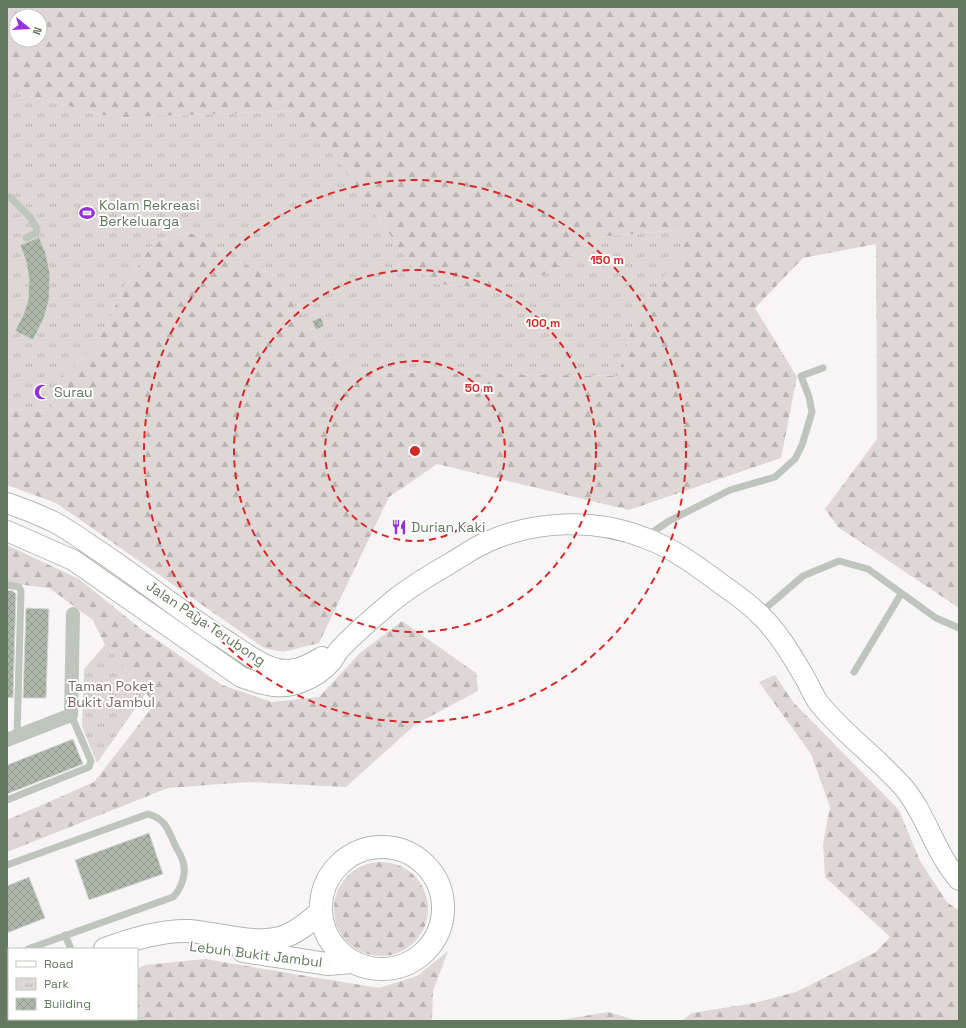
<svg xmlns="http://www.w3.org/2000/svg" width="966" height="1028" viewBox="0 0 966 1028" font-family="'Space Grotesk',sans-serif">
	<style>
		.forest { fill: url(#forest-firs); fill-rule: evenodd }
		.park { fill: url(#park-tufts) }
		.water { fill: url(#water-ripples) }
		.building { fill: url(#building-cross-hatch); stroke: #d9d7d8 }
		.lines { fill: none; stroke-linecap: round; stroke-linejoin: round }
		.secondary-casing { stroke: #b1baaf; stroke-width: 22 }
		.primary-casing { stroke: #b0b8ae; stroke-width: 24 }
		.lane { stroke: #bec5bc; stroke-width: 7 }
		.street { stroke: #bec5bc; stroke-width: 14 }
		.secondary { stroke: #fff; stroke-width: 20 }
		.primary { stroke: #fff; stroke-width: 22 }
		.ring { fill: none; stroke: #d62828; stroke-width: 2; stroke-dasharray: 7 5 }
		.labels { text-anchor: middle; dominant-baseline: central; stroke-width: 4; stroke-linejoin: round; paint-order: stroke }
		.poi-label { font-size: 14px; fill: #64795f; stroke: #fff; text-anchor: start }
		.street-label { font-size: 14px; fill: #64795f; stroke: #fff }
		.park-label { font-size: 14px; fill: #7c6a66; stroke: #fff }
		.centre { fill: #d62828; stroke: #fff; stroke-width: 2 }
		.ring-label { font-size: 12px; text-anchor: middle; font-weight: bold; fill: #d62828; stroke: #fff; stroke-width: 4; stroke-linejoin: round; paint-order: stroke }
	</style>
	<defs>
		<pattern id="forest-firs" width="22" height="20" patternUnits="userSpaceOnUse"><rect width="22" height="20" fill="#ded7d6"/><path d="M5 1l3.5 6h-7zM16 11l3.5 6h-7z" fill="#b8b3b1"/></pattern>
		<pattern id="park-tufts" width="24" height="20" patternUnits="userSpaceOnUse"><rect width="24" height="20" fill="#ded7d6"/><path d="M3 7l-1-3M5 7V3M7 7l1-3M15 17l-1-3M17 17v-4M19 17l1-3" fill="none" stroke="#b8b3b1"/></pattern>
		<pattern id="water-ripples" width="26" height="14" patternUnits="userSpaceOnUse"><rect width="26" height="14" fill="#c1cabb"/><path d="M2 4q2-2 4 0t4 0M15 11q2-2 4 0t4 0" fill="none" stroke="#a0a99b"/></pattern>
		<pattern id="building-cross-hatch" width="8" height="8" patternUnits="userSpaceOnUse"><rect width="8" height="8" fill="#adb7aa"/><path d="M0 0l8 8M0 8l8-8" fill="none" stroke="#909a8e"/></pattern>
	</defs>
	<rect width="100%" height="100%" fill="#f8f5f7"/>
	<path class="forest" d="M7 7H959V608L838 527 825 509 877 439 876 244 803 258 755 308 797 377 781 458 629 510 437 464 389 497 319 643 283 652 264 648 56 503 7 485V409L50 411 59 378 96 347 125 285 155 241 190 232 243 264 275 275 322 347 342 364 363 372 618 376 634 320 678 230 598 237 586 245 559 266 544 275 483 288 436 284 411 265 374 212 290 111 115 118 14 92 7 88ZM16 16H40V40H16Z
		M7 545 79 579 141 629 222 685 272 702 319 697 360 653 402 621 476 673 478 691 416 724 346 787 248 782 168 788 7 852V820L94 782 155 704 105 645 93 620 49 588 7 583Z
		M775 675 793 702 899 810 920 861 946 901 959 911V1021H681L692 1013 754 1003 796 992 876 952 890 937 825 877 823 844 830 807 811 754 759 682Z
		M334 909a47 47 0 1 1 94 0a47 47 0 1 1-94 0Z
		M448 951 433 991 432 1021H7V1018L9 1017V1019H137V969L145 965 205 959 379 988 417 976Z
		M608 1012 639 1021H554Z"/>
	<path class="park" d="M7 88 14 92 115 118 289 111 317 131 411 265 436 284 483 288 544 275 559 266 586 245 598 237 679 230 682 252 642 305 634 320 618 376 363 372 342 364 322 347 275 275 243 264 189 232 155 241 125 285 96 347 59 378 50 411 7 409Z
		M105 645 146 693 97 763 82 726 84 669Z"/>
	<path class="water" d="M82 206 86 207H95L98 211V214L93 218 78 216 76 214 78 207Z"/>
	<path class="building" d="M39 237 46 254 50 274 49 300 44 318 33 340 15 331 24 313 28 300 29 279 26 261 20 245 28 242Z
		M321 317 324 326 316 330 312 321Z
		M7 590 13 591 16 594 13 698 7 697Z
		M26 608 49 609 46 698H23Z
		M73 739 83 764 7 794V765Z
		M149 833 163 874 89 900 75 860Z
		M29 877 45 918 7 933V886Z"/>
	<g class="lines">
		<defs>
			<path id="secondary" d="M7 503C22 508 37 514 52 521 66 528 80 538 93 547 136 575 176 608 219 636 236 646 256 663 274 668 292 674 307 666 322 657
				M7 531 73 560 241 677C262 685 283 691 304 681 314 677 324 670 331 662 335 657 337 651 342 647 358 630 376 615 394 600 411 586 430 575 449 564 461 557 473 548 485 543 534 520 595 518 645 538 673 548 697 566 721 584 734 593 747 602 758 613 776 629 790 652 802 673 808 682 812 693 818 702 843 734 877 757 904 788 927 816 935 853 959 880"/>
			<path id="primary" d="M321 908a61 61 0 1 1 122 0a61 61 0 1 1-122 0Z
				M105 949C129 940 163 930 189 931 218 933 258 947 286 936 299 931 310 921 321 912
				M243 951 327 964 353 962
				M7 989 9 988"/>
		</defs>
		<use href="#secondary" class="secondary-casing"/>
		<use href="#primary" class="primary-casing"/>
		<path class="lane" d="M10 197 30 217 37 229 36 233 26 238
			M647 536 669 521 730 490 775 477 795 459 802 445 812 412 809 397 801 376 823 368
			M7 585 19 587 21 591 17 736
			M759 614 803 576 839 561 868 569 936 618 959 628
			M854 672 901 594
			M7 800 89 767 91 761 71 715
			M7 865 148 814C166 819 168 830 175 845 178 851 182 857 183 862 187 874 181 889 173 897L28 949
			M65 935 71 949
			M7 957 9 956"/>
		<path class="street" d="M7 740 71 715 73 614"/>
		<use href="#secondary" class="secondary"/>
		<use href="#primary" class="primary"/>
	</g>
	<g class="ring">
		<circle cx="415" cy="451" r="90"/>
		<circle cx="415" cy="451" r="181"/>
		<circle cx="415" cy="451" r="271"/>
	</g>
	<defs>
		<symbol id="stadium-bare" viewBox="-9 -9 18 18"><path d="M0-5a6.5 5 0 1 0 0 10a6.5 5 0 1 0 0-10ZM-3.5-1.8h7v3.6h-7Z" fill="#962fdd" stroke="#fff" stroke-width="2.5" paint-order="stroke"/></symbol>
		<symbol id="mosque-bare" viewBox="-9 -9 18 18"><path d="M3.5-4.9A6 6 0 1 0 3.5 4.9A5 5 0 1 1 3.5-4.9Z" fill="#962fdd" stroke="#fff" stroke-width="2.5" paint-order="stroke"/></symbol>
		<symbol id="restaurant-bare" viewBox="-9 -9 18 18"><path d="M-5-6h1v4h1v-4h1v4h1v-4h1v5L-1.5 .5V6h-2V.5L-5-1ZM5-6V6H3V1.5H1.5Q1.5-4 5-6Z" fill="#962fdd" stroke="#fff" stroke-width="2.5" paint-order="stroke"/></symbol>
	</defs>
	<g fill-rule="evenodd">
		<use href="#stadium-bare" x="76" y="202" width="22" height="22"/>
		<use href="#mosque-bare" x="31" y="381" width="22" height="22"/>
		<use href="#restaurant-bare" x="388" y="516" width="22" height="22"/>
	</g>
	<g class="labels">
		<g class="poi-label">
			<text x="99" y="205">Kolam Rekreasi<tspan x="99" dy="16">Berkeluarga</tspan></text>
			<text x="54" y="392">Surau</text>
			<text x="411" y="527">Durian Kaki</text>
		</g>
		<g class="street-label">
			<text transform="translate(206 623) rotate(34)">Jalan Paya Terubong</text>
			<text transform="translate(256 954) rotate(7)">Lebuh Bukit Jambul</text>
		</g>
		<g class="park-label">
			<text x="111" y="686">Taman Poket<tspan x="111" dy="16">Bukit Jambul</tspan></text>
		</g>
	</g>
	<circle cx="415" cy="451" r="6" class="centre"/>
	<g class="ring-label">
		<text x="607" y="264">150 m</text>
		<text x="543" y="327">100 m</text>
		<text x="479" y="392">50 m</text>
	</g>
	<rect width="966" height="1028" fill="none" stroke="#64795f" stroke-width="16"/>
	<rect x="8" y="948" width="130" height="72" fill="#ffffff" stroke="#c1c9bf"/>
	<rect x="16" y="961" width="20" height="6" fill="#ffffff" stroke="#c1c9bf"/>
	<text x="44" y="968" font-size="12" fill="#64795f">Road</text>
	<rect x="16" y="978" width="20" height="12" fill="url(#park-tufts)" stroke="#c1c9bf"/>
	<text x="44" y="988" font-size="12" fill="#64795f">Park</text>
	<rect x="16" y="998" width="20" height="12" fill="url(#building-cross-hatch)" stroke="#c1c9bf"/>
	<text x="44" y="1008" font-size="12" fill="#64795f">Building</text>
	<g transform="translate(28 28) rotate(108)"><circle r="19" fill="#ffffff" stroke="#c1c9bf"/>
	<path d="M0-3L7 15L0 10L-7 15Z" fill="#962fdd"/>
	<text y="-6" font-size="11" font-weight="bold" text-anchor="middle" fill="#64795f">N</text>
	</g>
</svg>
